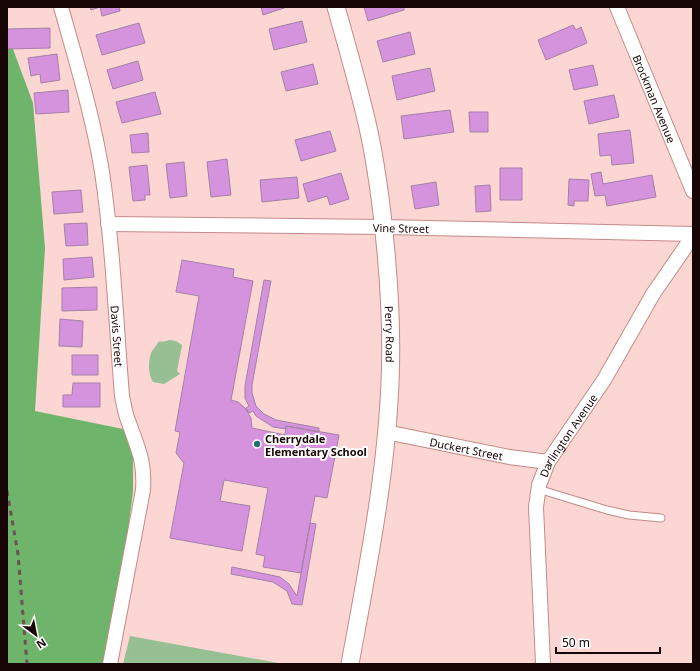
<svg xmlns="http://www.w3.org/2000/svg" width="700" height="671" viewBox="0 0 700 671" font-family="'Noto Sans',sans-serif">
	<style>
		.green { fill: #96bf93 }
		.forest { fill: #6eb46b }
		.building { fill: #d693dd; stroke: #a480a8 }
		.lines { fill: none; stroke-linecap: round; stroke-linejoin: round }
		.service-casing { stroke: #c48a87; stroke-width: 9 }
		.minor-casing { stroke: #c48a87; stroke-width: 16 }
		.tertiary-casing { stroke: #c48a87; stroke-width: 19 }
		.service { stroke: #fff; stroke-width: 7 }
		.minor { stroke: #fff; stroke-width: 14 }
		.tertiary { stroke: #fff; stroke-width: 17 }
		.rail { stroke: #6c5251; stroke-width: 3; stroke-dasharray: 5 5; stroke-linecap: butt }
		.poi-dot { fill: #236e74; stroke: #fff; stroke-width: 1.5 }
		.labels { text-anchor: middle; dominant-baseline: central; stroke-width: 4; stroke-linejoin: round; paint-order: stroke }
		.street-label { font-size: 11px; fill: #180505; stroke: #fff }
		.poi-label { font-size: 11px; font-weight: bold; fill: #180505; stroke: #fff; text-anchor: start }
	</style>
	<rect width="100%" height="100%" fill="#fcd6d3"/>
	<path class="green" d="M170 340 176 341 182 345 177 371 180 374 164 384 153 382C148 374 148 362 151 353 153 349 156 347 158 342 162 341 165 342 170 340Z
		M130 636 284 664H123Z"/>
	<path class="forest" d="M7 33 33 103 45 248 35 411 123 429 133 449V492L123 567 106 664H7Z"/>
	<path class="building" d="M90 7H119L120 11 102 16 100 7 91 10Z
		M261 7H287L263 15Z
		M364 7H404V10L368 21Z
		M302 21 307 42 274 50 269 29Z
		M139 23 145 43 102 55 96 35Z
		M573 25 576 30 581 27 587 43 546 60 538 40Z
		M50 28V48L7 49V29Z
		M410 32 415 54 383 62 377 41Z
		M57 54 60 80 41 83 40 74 31 76 28 58Z
		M138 61 143 80 113 89 107 70Z
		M313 64 318 84 286 91 281 72Z
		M593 65 598 85 574 90 569 70Z
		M430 68 435 91 397 100 392 76Z
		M68 90 69 112 36 114 34 93Z
		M155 92 161 114 122 123 116 102Z
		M614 95 619 117 589 124 584 101Z
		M450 110 454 132 404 139 401 116Z
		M469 112H488V132H470Z
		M630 130 634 163 612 165 611 155 600 156 598 134Z
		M330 131 336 151 301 161 295 140Z
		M148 133 149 152 132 153 130 135Z
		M227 159 231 195 211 197 207 162Z
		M184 162 187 196 170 198 166 164Z
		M147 165 150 195H145V200L133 201 129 167Z
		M500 168H522V200H500Z
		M601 172 603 184 652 175 656 197 607 206 605 195 595 196 591 174Z
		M341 173 349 199 330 205 327 196 308 202 303 184Z
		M297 177 299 198 262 202 260 180Z
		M569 179 589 180 588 201H574V206L568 205Z
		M436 182 439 205 415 209 411 186Z
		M490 185 491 211 476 212 475 186Z
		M81 190 83 212 54 214 52 192Z
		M87 223 88 245 66 246 64 224Z
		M92 257 94 277 64 280 63 259Z
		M182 260 234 269 233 277 253 281 231 400 238 402 245 408 251 418 252 428 285 435 286 426 339 435 327 498 315 496 301 573 263 567 265 556 256 554 268 488 224 480 220 501 250 506 242 551 170 538 184 463 176 453 180 432 175 431 199 296 176 292Z
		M264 280 271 281 252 385V393L256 406 264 414 276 420 319 428V432L286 426V429L273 427 256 416 253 411 249 413 246 408 249 406 245 398V386Z
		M97 287V310L62 311V288Z
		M60 319 83 321 82 347 59 346Z
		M72 355H98V375H72Z
		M73 383H100V407H63V395H72Z
		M310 523 316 524 302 605 292 604 287 591 273 582 231 574 232 567 280 577 289 584 297 596Z"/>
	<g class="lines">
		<defs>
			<path id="service" d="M538 489 607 510 629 515 661 518"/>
			<g id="minor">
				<path id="s1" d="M61 7C76 61 93 116 102 172 113 246 116 321 122 396 124 405 125 414 129 423 138 449 145 461 143 490L110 664"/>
				<path id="s2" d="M617 7 693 191"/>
				<path id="s3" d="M108 224 383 227 693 234"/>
				<path id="s4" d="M386 432 509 457 548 462"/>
				<path id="s5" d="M543 664 536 507 539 485 548 462 604 380 653 294 693 236"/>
			</g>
			<g id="tertiary">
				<path id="s6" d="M336 7C347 46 358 84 367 123 377 166 382 209 386 252 390 296 392 339 390 383 386 478 367 571 350 664"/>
			</g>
		</defs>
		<use href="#service" class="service-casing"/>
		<use href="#minor" class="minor-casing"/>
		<use href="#tertiary" class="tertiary-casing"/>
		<use href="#service" class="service"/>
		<use href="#minor" class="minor"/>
		<use href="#tertiary" class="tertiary"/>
		<path class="rail" d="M7 491 18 554 27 664"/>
	</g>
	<circle class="poi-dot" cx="257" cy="444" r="4"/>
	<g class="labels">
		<g class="street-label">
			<text stroke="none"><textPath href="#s2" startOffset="99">Brockman Avenue</textPath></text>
			<text stroke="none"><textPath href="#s3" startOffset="293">Vine Street</textPath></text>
			<text stroke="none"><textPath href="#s6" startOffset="333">Perry Road</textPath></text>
			<text stroke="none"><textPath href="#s1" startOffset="335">Davis Street</textPath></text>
			<text stroke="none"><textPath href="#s5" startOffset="237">Darlington Avenue</textPath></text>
			<text stroke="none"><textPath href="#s4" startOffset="82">Duckert Street</textPath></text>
		</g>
		<g class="poi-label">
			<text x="265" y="438">Cherrydale<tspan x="265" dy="13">Elementary School</tspan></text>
		</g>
	</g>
	<rect width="700" height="671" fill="none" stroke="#180505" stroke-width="16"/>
	<g transform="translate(36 635) rotate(148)" stroke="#ffffff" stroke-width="3" paint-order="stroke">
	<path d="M0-3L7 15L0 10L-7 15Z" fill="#180505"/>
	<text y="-6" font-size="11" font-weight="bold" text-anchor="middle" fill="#180505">N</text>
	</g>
	<path d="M556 647v6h104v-6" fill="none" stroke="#180505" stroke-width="2"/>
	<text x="562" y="647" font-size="12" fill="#180505" stroke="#ffffff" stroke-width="3" paint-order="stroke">50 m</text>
</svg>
